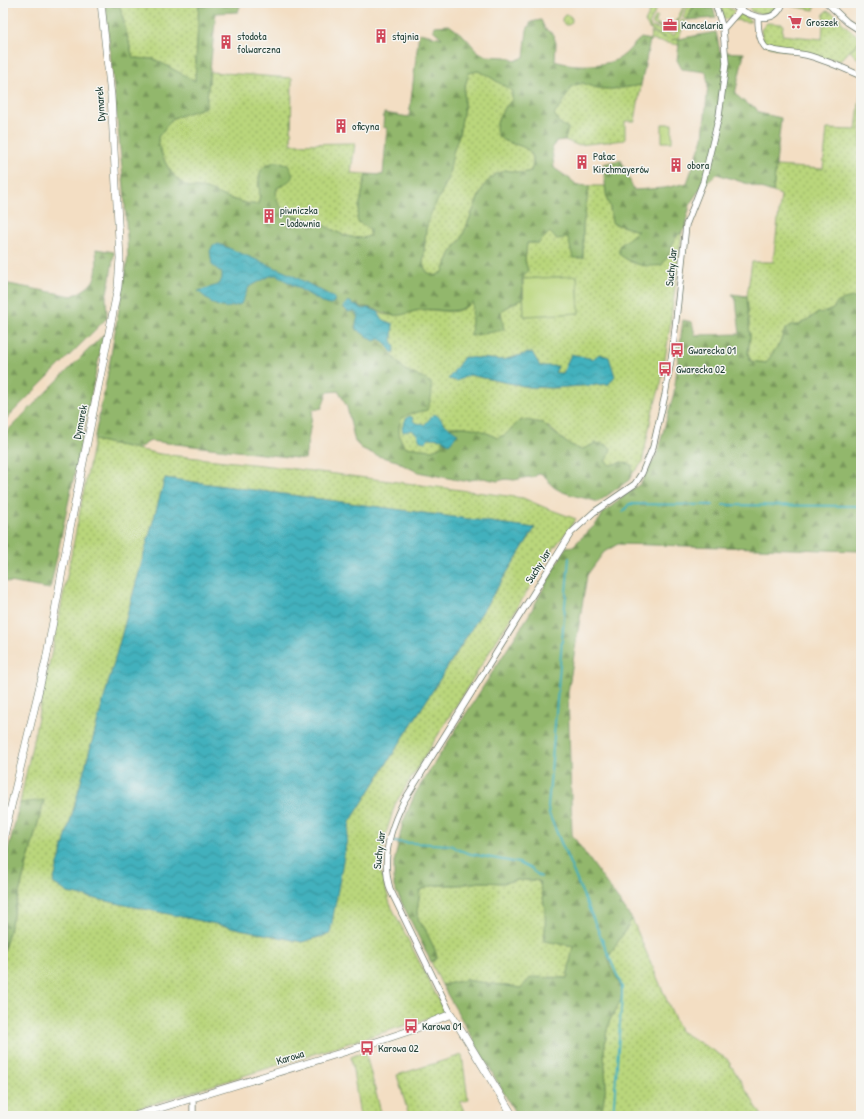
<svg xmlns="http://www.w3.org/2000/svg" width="864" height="1119" viewBox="0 0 864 1119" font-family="'Patrick Hand',sans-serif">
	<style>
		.grass { fill: url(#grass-dots); stroke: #6c8a58; fill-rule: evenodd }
		.forest { fill: url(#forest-firs); stroke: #587a50; fill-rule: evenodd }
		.pitch { fill: #b9d67c; stroke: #6c8a58 }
		.water { fill: url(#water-waves); stroke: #307778 }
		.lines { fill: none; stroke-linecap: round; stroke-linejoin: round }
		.stream { stroke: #42b1bd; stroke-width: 2 }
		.minor-casing { stroke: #697566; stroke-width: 7 }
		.tertiary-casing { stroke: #697566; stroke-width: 8 }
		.minor { stroke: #fff; stroke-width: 5.5 }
		.tertiary { stroke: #fff; stroke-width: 7 }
		.labels { text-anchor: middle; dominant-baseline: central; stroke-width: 3; stroke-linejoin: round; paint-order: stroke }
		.poi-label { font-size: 11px; fill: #1f3d34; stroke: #f6f6f2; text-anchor: start }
		.street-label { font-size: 11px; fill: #1f3d34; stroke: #f6f6f2 }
	</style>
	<defs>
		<pattern id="grass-dots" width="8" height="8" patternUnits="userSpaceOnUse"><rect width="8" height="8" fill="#b9d67c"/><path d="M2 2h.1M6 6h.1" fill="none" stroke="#96af66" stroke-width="1.8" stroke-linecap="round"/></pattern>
		<pattern id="forest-firs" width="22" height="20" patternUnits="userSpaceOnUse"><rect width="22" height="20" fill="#92b76c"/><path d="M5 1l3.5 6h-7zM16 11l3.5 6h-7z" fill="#77965a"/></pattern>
		<pattern id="water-waves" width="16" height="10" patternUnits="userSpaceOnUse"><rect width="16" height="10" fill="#42b1bd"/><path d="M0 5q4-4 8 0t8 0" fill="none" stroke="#37919a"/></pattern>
	</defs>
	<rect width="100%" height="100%" fill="#f6f6f2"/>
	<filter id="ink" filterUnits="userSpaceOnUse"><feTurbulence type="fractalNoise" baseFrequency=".025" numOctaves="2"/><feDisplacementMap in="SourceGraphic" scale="8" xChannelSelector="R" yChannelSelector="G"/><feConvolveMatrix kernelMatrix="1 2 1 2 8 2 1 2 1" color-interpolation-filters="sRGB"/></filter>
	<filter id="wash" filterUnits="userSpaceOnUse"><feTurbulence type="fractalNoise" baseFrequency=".012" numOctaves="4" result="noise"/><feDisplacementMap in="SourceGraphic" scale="16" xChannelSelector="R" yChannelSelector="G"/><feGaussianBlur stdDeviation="0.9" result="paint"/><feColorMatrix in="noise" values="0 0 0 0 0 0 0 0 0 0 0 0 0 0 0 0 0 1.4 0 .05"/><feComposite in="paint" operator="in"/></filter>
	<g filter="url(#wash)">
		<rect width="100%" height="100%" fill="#f3dec3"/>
		<path class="grass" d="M119 3H199L195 81 154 59 133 58Z
			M654 3H659L649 25 651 26 650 30 645 22Z
			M685 3H687L673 33 652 24 656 16 658 17 655 22C660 27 665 29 672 30Z
			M689 3H695L687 20 683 18Z
			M720 3 735 11 728 19H724Z
			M750 3H780C774 14 761 16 751 11Z
			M792 3H819L815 6 814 10 791 6Z
			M826 11 831 12 841 19 840 21 861 39 840 61 829 58 828 59 770 47 763 42 761 30 767 23 783 24 782 35 822 39 824 14Z
			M741 14 751 21 749 22 734 20 738 15Z
			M562 20a5 5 0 1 1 10 0a5 5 0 1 1-10 0Z
			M682 20 686 22 678 38 671 40 678 39 679 45 650 40 651 32 668 39 651 30 653 27 674 36Z
			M478 71 487 75 512 91V100C496 115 501 120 504 141 521 146 539 148 531 171L522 173 505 170 489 180 483 187 461 239 450 254 443 272 435 276 427 272 423 265 426 229 428 221 459 135 464 108V89L469 73Z
			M210 72 292 78 291 144 355 143 351 173 366 174 357 218 358 222 370 229V234L367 237C349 241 333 230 318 222 311 219 304 219 297 217 284 213 273 202 277 188L286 184 287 164 278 162 258 182C260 190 261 196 258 204 247 206 221 195 211 191 204 187 197 189 190 187 172 182 159 154 158 137L173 118 206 107Z
			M583 83C603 93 621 88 641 85L635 121H625V140L577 145 565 140 568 128 559 123 554 114 561 106 571 86Z
			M861 88V303L859 300 837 303 833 309 826 312 818 313 799 325 785 330 779 344 766 363 751 361 748 353 750 337 747 296 752 262H773L781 195 773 192 776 166 823 169 827 129 856 130Z
			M589 186H605L607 200 610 207 612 223 638 231 619 254C636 267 642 265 662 265 670 253 671 239 682 232L669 333 661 383 652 413 642 463 632 474 631 465 622 462 610 465 605 461 609 455 596 443 583 449H579L567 443 549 427 519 421 505 435 497 438C480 429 471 426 451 427L446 433 440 447 431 450 405 447C398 437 398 431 401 419L409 414 427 410 423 377 414 375 405 370 352 311C370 302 371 312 387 315 401 317 410 311 423 310 435 309 446 313 457 311 463 309 468 305 473 301L472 336 501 311 523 298 524 316 579 313 577 276 522 279 528 270 525 261 527 243H539L550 232 568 238 583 258V226ZM532 352 540 366 558 367 555 373H563L571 354 593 359 600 354 609 357V384L553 388 529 387 469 375 464 357 503 360Z
			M94 440 160 454 280 467 523 498 546 508 576 519 554 548 395 804 384 840 381 873 390 904 445 1013 114 1116H3V953L44 801 20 803 58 622ZM165 478 535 528 350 822 329 934 302 942 68 893 53 883Z
			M517 880H532L539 881C545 901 547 921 544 941L573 946 567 978 550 977 521 988 466 980 442 985 431 962 437 958 435 950 424 927 419 921 417 913 420 890 435 885H458L480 882 503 883Z
			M632 919 680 1031 727 1059 762 1116H601L606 1085 604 1051 607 1030 610 1020 616 1010 622 989 611 968 608 958Z
			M365 1051 382 1116H360L351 1057Z
			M462 1055 468 1100 460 1102 466 1116H409L397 1075Z"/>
		<path class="forest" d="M105 3H119L133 58 154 59 195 81 199 3H241L238 12 216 13 206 107 173 118 158 137C159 154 172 182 190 187 197 189 204 187 211 191 221 195 247 206 258 204 263 191 252 170 269 164 275 161 280 162 287 164 299 179 289 181 277 188 273 202 284 213 297 217 304 219 311 219 318 222 333 230 349 241 367 237L370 234V229L358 222 357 218 366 174 383 175 387 128 383 127 384 113 409 117 419 33 442 38 433 30 434 26 449 25 465 37 477 51 486 56 506 57 515 61 524 57 527 30 531 22 541 20 545 29 553 34 556 43 555 61C572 67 604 67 620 58 628 53 633 44 641 38L650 40 641 85C621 88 603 93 583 83L572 86 561 106 554 114 559 123 568 128 565 140 556 141 552 149 554 168 570 179 577 185 589 186 583 226V258H573L568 238 556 239 550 232 539 243H527L525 261 528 270 522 279 523 298 501 311 504 330 471 336 473 302C452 318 442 307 420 310 411 311 402 317 393 315 382 314 371 305 360 307 358 307 355 310 352 311L405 370C414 375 423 377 431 383 433 394 431 400 427 410L409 414 401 419C398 431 398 437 405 447L431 450 440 447 446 433 451 427C471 426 480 429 497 438L505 435 519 421 526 420 542 423 567 443 579 449H583L596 443 604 444 611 448 609 455 605 461 610 465 622 462 632 465V474L629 480 598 502C584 497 568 496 555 488 548 483 549 478 540 473L532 478 529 477 514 480 506 479 497 481 483 478 463 481 418 472 403 465 397 461 378 456 361 448 355 442 347 407 339 391 327 392 322 408 313 410 305 459 150 441 137 449 94 440 107 378 128 257 124 187ZM478 71 487 75 512 91V100C502 109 486 133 505 141 513 145 525 145 531 153 535 159 533 165 531 171L522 173 505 170 496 174 489 180 483 187 479 196 461 239 450 254 443 272 435 276 427 272 423 265 426 229 431 213 448 180 453 153 459 135 464 108V89L469 73Z
			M695 3H705L706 8H713L716 18 687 20Z
			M716 32 720 52 744 53 735 94 748 105 755 107 759 113 781 118 773 192 717 174 700 189 691 202 687 217V225L682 232 676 236 667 258 662 265C645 268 633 265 619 254V246L638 231 612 223 610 207 607 200 603 164 621 160 634 190 665 188 687 183 703 138 708 85 706 72 682 69 677 60 679 45 678 39Z
			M96 249 114 252 110 279 106 297 107 318 3 422V283L72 296C98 284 98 276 96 249Z
			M732 294 747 296 750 337 748 353 750 361 766 363 779 344 785 330 791 325H799L818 313 826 312 833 309 837 303 844 299 852 297 859 300 861 303V551L618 544 604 552 587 575 568 692 572 835 632 919 608 958 611 968 622 989 621 1000 610 1020 607 1030 604 1051 606 1085 601 1116H517L442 985 466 980 521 988 531 977 567 978 573 946 544 941C547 921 545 901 539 881L532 880H517L503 883 480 882 458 885H435L420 890 417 913 419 921 424 927 435 950 437 958 431 962 394 887V863L403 822 416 792 529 615 566 547 573 546 595 525 600 519 603 513 641 483 657 454 674 393 683 320 692 322 695 335 740 334 736 300Z
			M104 334 50 589 3 581V435Z
			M44 800 3 953V870L20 803Z"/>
		<path class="pitch" d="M859 42 861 45V62L850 51Z
			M662 124H672V142H662Z
			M577 276 579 313 524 316 523 279Z"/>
		<path class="water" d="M219 244 290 274 335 298 334 302 330 305 325 304 276 275 270 276 249 287 241 304C219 312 214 305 198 291L218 285 222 279V273L212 265 210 251 213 245Z
			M348 301 363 309 368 308 379 312C380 320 387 321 393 324L392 340 395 347 393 354 384 342 380 339 374 341 356 329C355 325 357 321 358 316L354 311 348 312 343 307Z
			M532 352 540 366H558L555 373H563L571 354 593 359 599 354 609 357 615 376 609 384 553 388 529 387 469 375 457 381 448 379 464 357 503 360Z
			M434 414C442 418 439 418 444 423 448 428 454 429 458 434L449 444 442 439 429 438 425 442 420 441 417 434 412 430 403 432 402 428 406 419 409 416 412 417 414 422 424 425Z
			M165 478 535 528 350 822 330 934 302 942 68 893 53 883Z"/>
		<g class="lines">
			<path class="stream" d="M723 505 861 506
				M623 512 629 504 713 505
				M569 558 548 807 549 814 622 987V996L613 1116
				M394 842 451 845 459 850 471 854 519 863 529 868 541 877"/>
		</g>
	</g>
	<g filter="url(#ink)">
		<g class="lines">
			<defs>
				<path id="minor" d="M728 3C745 13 773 30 783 3
					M827 3 847 22 861 31
					M758 18C758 28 759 41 766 48 779 53 793 52 806 55 826 60 843 68 861 76
					M723 29 746 3
					M451 1014 390 889C381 859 390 828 404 801L571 533 594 512 635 484 642 473 653 447 665 395 673 348 686 225 703 182 719 116 726 63 723 29 715 3
					M193 1116V1099"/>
				<path id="tertiary" d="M3 840 46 660 70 528 118 287 120 258 111 96 101 3
					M134 1116 367 1045 412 1030 451 1014 513 1116"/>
			</defs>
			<use href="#minor" class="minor-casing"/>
			<use href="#tertiary" class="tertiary-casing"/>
			<use href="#minor" class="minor"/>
			<use href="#tertiary" class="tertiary"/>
		</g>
	</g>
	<defs>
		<symbol id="supermarket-bare" viewBox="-9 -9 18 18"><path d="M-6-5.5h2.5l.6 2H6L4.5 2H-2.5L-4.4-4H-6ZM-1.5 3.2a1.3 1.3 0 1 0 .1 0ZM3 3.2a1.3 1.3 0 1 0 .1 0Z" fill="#d1495b" stroke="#f6f6f2" stroke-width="2.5" paint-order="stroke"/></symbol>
		<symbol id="office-bare" viewBox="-9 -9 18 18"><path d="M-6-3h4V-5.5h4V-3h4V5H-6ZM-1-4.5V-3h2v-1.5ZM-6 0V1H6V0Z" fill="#d1495b" stroke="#f6f6f2" stroke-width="2.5" paint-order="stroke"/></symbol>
		<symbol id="building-bare" viewBox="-9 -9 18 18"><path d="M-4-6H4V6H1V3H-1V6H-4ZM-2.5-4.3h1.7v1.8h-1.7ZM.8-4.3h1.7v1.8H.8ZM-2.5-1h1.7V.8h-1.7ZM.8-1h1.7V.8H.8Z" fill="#d1495b" stroke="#f6f6f2" stroke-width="2.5" paint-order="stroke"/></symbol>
		<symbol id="bus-bare" viewBox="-9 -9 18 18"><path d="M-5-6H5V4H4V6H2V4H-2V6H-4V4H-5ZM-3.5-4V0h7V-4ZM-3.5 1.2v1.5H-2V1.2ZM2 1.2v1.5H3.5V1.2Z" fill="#d1495b" stroke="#f6f6f2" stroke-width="2.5" paint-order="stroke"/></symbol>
	</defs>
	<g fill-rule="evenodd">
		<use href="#supermarket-bare" x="785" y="12" width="20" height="20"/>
		<use href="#office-bare" x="660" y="15" width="20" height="20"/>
		<use href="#building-bare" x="371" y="26" width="20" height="20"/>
		<use href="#building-bare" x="216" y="32" width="20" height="20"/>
		<use href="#building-bare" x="331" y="116" width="20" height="20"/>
		<use href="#building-bare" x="572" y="152" width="20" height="20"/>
		<use href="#building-bare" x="666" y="155" width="20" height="20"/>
		<use href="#building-bare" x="259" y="206" width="20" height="20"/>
		<use href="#bus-bare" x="667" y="340" width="20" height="20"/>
		<use href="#bus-bare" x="655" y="359" width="20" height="20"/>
		<use href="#bus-bare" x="401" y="1016" width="20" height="20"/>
		<use href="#bus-bare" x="357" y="1038" width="20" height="20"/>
	</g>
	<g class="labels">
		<g class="poi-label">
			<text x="806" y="22">Groszek</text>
			<text x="681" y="25">Kancelaria</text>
			<text x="237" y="36">stodoła<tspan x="237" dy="13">folwarczna</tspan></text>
			<text x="392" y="36">stajnia</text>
			<text x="352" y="126">oficyna</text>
			<text x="593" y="156">Pałac<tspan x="593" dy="13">Kirchmayerów</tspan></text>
			<text x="687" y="165">obora</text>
			<text x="280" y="210">piwniczka<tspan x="280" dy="13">- lodownia</tspan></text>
			<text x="688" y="350">Gwarecka 01</text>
			<text x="676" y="369">Gwarecka 02</text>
			<text x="422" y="1026">Karowa 01</text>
			<text x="378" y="1048">Karowa 02</text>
		</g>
		<g class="street-label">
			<text transform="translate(100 104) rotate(-94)">Dymarek</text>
			<text transform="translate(671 267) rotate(-84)">Suchy Jar</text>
			<text transform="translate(80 422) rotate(-79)">Dymarek</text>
			<text transform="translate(538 566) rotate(-58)">Suchy Jar</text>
			<text transform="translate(379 850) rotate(-83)">Suchy Jar</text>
			<text transform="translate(290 1057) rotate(-17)">Karowa</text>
		</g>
	</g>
	<rect width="864" height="1119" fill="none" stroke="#f6f6f2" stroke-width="16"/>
</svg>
